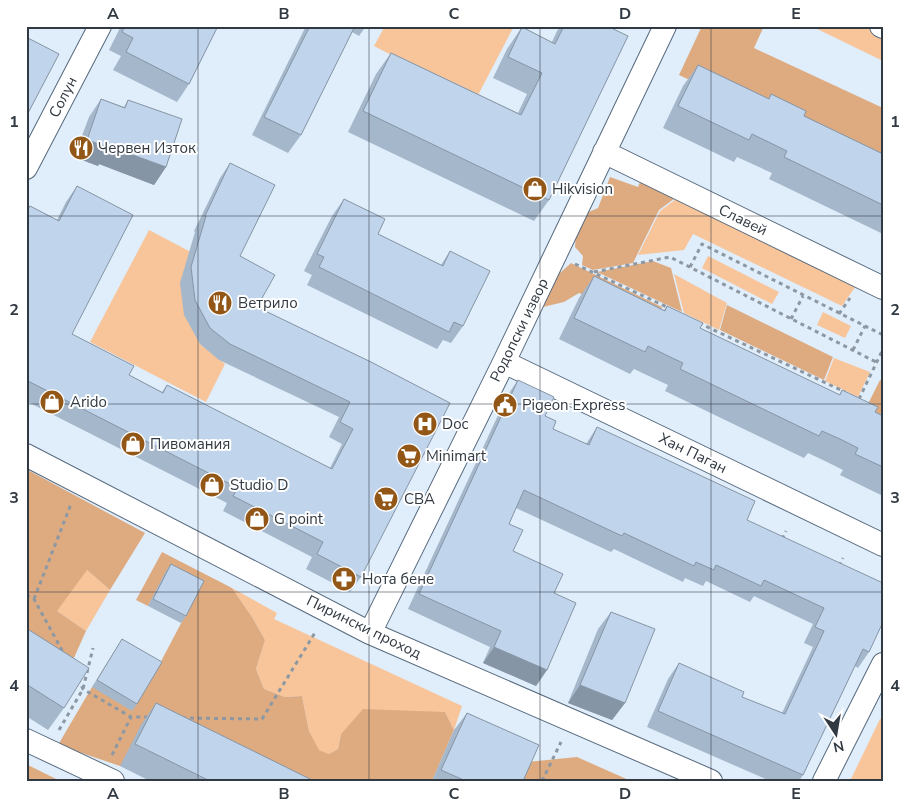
<svg xmlns="http://www.w3.org/2000/svg" width="909" height="807" viewBox="0 0 909 807" font-family="'Nunito Sans',sans-serif">
	<style>
		.green { fill: #f8c59a }
		.forest { fill: #deab81 }
		.lines { fill: none; stroke-linecap: round; stroke-linejoin: round }
		.minor-casing { stroke: #56697d; stroke-width: 24 }
		.path { stroke: #8d98a3; stroke-width: 3; stroke-dasharray: 4 4; stroke-linecap: butt }
		.minor { stroke: #fff; stroke-width: 22 }
		.wall { fill: #a5b7cb }
		.shaded-wall { fill: #8695a5 }
		.building { fill: #c0d5ec; stroke: #8695a5 }
		.grid { fill: none; stroke: #313942; stroke-width: 1; stroke-opacity: 0.55 }
		.labels { text-anchor: middle; dominant-baseline: central; stroke-width: 4; stroke-linejoin: round; paint-order: stroke }
		.street-label { font-size: 15px; fill: #313942; stroke: #fff }
		.poi-label { font-size: 15px; fill: #313942; stroke: #fff; text-anchor: start }
		.neatline { fill: none; stroke: #313942; stroke-width: 2 }
		.grid-label { font-size: 16px; text-anchor: middle; font-weight: bold; fill: #313942 }
	</style>
	<rect width="100%" height="100%" fill="#e0edfb"/>
	<path class="green" d="M385 26H514L476 99 374 46Z
		M811 26H862L883 36V61Z
		M683 194 860 280 842 306 693 234 684 250 638 255 660 211Z
		M149 230 189 251 200 344 225 364 206 402 90 342Z
		M708 256 779 292 772 304 702 268Z
		M674 274 727 303 719 330 684 313Z
		M823 312 851 326 845 338 817 325Z
		M834 358 870 372 858 397 825 381Z
		M67 557 87 570 110 590 86 631 57 611Z
		M232 588 277 613 274 619 462 706 454 730 445 712 341 734 338 749 329 754 318 750 309 731 302 696 285 697 264 689 256 669 265 640 252 617Z
		M880 719 883 720V781H850Z"/>
	<path class="forest" d="M702 26H764L754 48 883 108V171L679 75Z
		M643 174 682 193 659 210 633 263 593 270 582 265 583 256 575 247 577 217 598 208 610 177 638 187Z
		M653 261 671 268 682 312 597 272Z
		M571 263 662 307 661 311H617L579 293 564 302 543 307 535 299 547 275 560 273Z
		M727 305 833 357 824 380 720 330Z
		M880 380 883 381V421L867 406Z
		M26 469 145 533 110 590 87 570 57 611 86 631 73 660 26 633Z
		M162 552 232 588 252 617 265 640 256 669 264 689 285 697 302 696 309 731 319 750 329 754 338 749 341 734 363 709 445 712 454 730 432 781H254L120 766 58 745 92 687 157 669 199 589 166 572 148 606 136 600Z
		M577 757 631 781H519L527 762Z
		M28 765 60 781H26V767Z"/>
	<g class="lines">
		<defs>
			<path id="minor" d="M881 26 883 27
				M604 152 883 288
				M26 168 100 26
				M504 362 883 545
				M26 455 370 633 711 781
				M370 633 504 362 665 26
				M26 740 113 781
				M824 781 883 664"/>
		</defs>
		<use href="#minor" class="minor-casing"/>
		<path class="path" d="M575 264 669 308
			M690 267 702 244 883 335
			M594 272 670 257 876 362
			M839 314 850 298
			M791 319 803 296
			M699 323 845 392
			M853 350 865 326
			M859 399 883 349
			M782 539 786 531
			M839 566 843 558
			M26 595 34 599 64 654
			M34 599 71 504
			M78 679 83 689 131 717H150
			M182 718 262 719 316 631
			M59 730 83 689 93 648
			M112 755 131 717
			M542 781 561 742"/>
		<use href="#minor" class="minor"/>
	</g>
	<path class="wall" d="M121 26H218L189 84 177 102 113 70 121 56 109 50Z
		M306 26H366L359 36 352 32 301 135 288 153 252 135Z
		M561 26H607L549 200 534 221 348 132 376 74 391 53 518 113 527 94 493 78 507 49 522 27 552 42 557 31Z
		M698 65 768 99 771 94 804 116 883 154V234L769 179 772 173 737 157 734 162 663 128 683 86Z
		M101 99 124 107 128 100 166 167 154 185 99 164 98 166 74 157 89 117Z
		M230 163 240 256 257 307 371 362 361 577 350 592 306 569 312 557 223 511 227 503 26 401V211L30 206 57 220 66 202 77 186 72 334 129 375 162 392 167 385 330 468 342 444 329 437 339 417 219 360 200 344 184 315 180 283 195 232 194 231 220 178Z
		M344 199 378 234 441 265 450 251 463 326 451 343 443 340 437 349 307 285 312 275 304 271 332 216Z
		M594 276 664 310 667 306 700 328 839 395 842 390 875 412 883 416V496L840 475 843 470 825 461 808 453 804 458 665 391 668 385 634 369 630 374 559 339 579 298Z
		M518 380 545 416 553 429 586 444 597 427 747 520 869 652 858 668 855 666 803 775 799 781H770L647 727 668 679 679 663 742 697 782 713 813 647 804 643 813 624 754 596 750 602 706 581 703 586 685 578 683 582 614 549 611 552 516 508 509 524 513 551 554 593 547 670 536 686 483 663 490 647 408 609 507 396Z
		M171 564 186 616 181 623 148 606 166 571Z
		M611 612 625 703 612 720 568 703 598 629Z
		M26 628 64 708 48 730 26 716Z
		M122 639 137 704 132 711 92 687Z
		M156 703 314 781H150L120 766 141 725Z
		M467 713 523 781H432L454 730Z"/>
	<path class="shaded-wall" d="M87 140 111 147 166 167 154 185 99 164 98 166 74 157Z
		M494 647 547 670 536 686 483 663Z
		M580 685 625 703 612 720 568 703Z"/>
	<path class="building" d="M125 26H218L189 84 126 52 133 38 122 32Z
		M310 26H355L301 135 264 117Z
		M564 26H607L628 36 549 200 363 111 391 53 521 115 542 73 508 57 522 27 555 44Z
		M26 37 59 54 26 117Z
		M698 65 769 99 771 94 806 111 804 116 883 154V205L784 157 787 151 752 134 749 140 678 106Z
		M101 99 125 108 128 100 182 119 166 167 111 147V148L87 140Z
		M230 163 275 185 240 256 275 275 257 307 371 362 450 403 361 577 317 554 323 542 233 496 238 488 26 380V213L30 206 59 221 77 186 133 215 72 334 134 366 129 375 163 393 167 385 332 469 353 429 340 422 350 402 230 344 210 328 195 300 191 267 206 216H205Z
		M344 199 385 219 378 234 443 266 450 251 490 271 463 326 454 322 449 332 319 267 324 257 317 254Z
		M594 276 665 311 667 306 703 323 700 328 840 395 842 390 878 407 875 412 883 416V467L855 454 858 448 840 439 822 431 819 436 680 369 683 363 666 355 648 346 645 352 574 318Z
		M518 380 554 397 545 416 556 421 553 429 589 445 597 427 755 501 747 520 883 583V622L869 652 863 649 803 775 658 711 679 663 744 692 742 697 785 714 824 631 815 627 824 608 764 580 761 586 716 565 714 570 696 562 694 566 624 533 622 536 524 490 509 524 523 530 513 551 563 574 554 593 576 603 547 670 494 647 501 631 419 594Z
		M171 564 204 581 186 616 153 599Z
		M611 612 655 629 625 703 580 685Z
		M26 628 89 668 64 708 26 684Z
		M122 639 162 662 137 704 97 680Z
		M156 703 314 781H210L135 744Z
		M467 713 539 745 523 781H466L441 770Z"/>
	<path class="grid" d="M198 26V781M369 26V781M540 26V781M711 26V781M26 216H883M26 404H883M26 592H883"/>
	<defs>
		<symbol id="restaurant-disc" viewBox="-11 -11 22 22"><circle r="9.5" fill="#925617" stroke="#fff"/><path d="M-5-6h1v4h1v-4h1v4h1v-4h1v5L-1.5 .5V6h-2V.5L-5-1ZM5-6V6H3V1.5H1.5Q1.5-4 5-6Z" fill="#fff"/></symbol>
		<symbol id="shop-disc" viewBox="-11 -11 22 22"><circle r="9.5" fill="#925617" stroke="#fff"/><path d="M-5-2.5h2.3a2.7 3.5 0 0 1 5.4 0H5L5.5 6h-11ZM-1.5-2.5h3a1.5 2.3 0 0 0-3 0Z" fill="#fff"/></symbol>
		<symbol id="civic-disc" viewBox="-11 -11 22 22"><circle r="9.5" fill="#925617" stroke="#fff"/><path d="M-.6-6.5H3V-4.5H.6V-3L4-1V1h2V6H-6V1h2V-1L-.6-3ZM-1.2 2.5V6h2.4V2.5Z" fill="#fff"/></symbol>
		<symbol id="hospital-disc" viewBox="-11 -11 22 22"><circle r="9.5" fill="#925617" stroke="#fff"/><path d="M-5-5h3v3.5h4V-5h3V5h-3V1.5h-4V5h-3Z" fill="#fff"/></symbol>
		<symbol id="supermarket-disc" viewBox="-11 -11 22 22"><circle r="9.5" fill="#925617" stroke="#fff"/><path d="M-6-5.5h2.5l.6 2H6L4.5 2H-2.5L-4.4-4H-6ZM-1.5 3.2a1.3 1.3 0 1 0 .1 0ZM3 3.2a1.3 1.3 0 1 0 .1 0Z" fill="#fff"/></symbol>
		<symbol id="pharmacy-disc" viewBox="-11 -11 22 22"><circle r="9.5" fill="#925617" stroke="#fff"/><path d="M-2-6h4v4h4v4h-4v4h-4v-4h-4v-4h4Z" fill="#fff"/></symbol>
	</defs>
	<g fill-rule="evenodd">
		<use href="#restaurant-disc" x="67" y="134" width="28" height="28"/>
		<use href="#shop-disc" x="521" y="175" width="28" height="28"/>
		<use href="#restaurant-disc" x="206" y="289" width="28" height="28"/>
		<use href="#shop-disc" x="38" y="388" width="28" height="28"/>
		<use href="#civic-disc" x="491" y="391" width="28" height="28"/>
		<use href="#hospital-disc" x="411" y="410" width="28" height="28"/>
		<use href="#shop-disc" x="119" y="430" width="28" height="28"/>
		<use href="#supermarket-disc" x="395" y="442" width="28" height="28"/>
		<use href="#shop-disc" x="198" y="471" width="28" height="28"/>
		<use href="#supermarket-disc" x="372" y="485" width="28" height="28"/>
		<use href="#shop-disc" x="243" y="505" width="28" height="28"/>
		<use href="#pharmacy-disc" x="330" y="565" width="28" height="28"/>
	</g>
	<g class="labels">
		<g class="street-label">
			<text transform="translate(63 97) rotate(-63)">Солун</text>
			<text transform="translate(743 220) rotate(26)">Славей</text>
			<text transform="translate(519 330) rotate(-64)">Родопски извор</text>
			<text transform="translate(693 453) rotate(26)">Хан Паган</text>
			<text transform="translate(364 627) rotate(26)">Пирински проход</text>
		</g>
		<g class="poi-label">
			<text x="98" y="148">Червен Изток</text>
			<text x="552" y="189">Hikvision</text>
			<text x="238" y="303">Ветрило</text>
			<text x="70" y="402">Arido</text>
			<text x="522" y="405">Pigeon Express</text>
			<text x="442" y="424">Doc</text>
			<text x="150" y="444">Пивомания</text>
			<text x="426" y="456">Minimart</text>
			<text x="230" y="485">Studio D</text>
			<text x="404" y="499">CBA</text>
			<text x="274" y="519">G point</text>
			<text x="362" y="579">Нота бене</text>
		</g>
	</g>
	<rect width="909" height="807" fill="none" stroke="#ffffff" stroke-width="55"/>
	<g transform="translate(836 734) rotate(168)" stroke="#ffffff" stroke-width="4" paint-order="stroke">
	<path d="M0-4L9 19L0 12L-9 19Z" fill="#313942"/>
	<text y="-8" font-size="14" font-weight="bold" text-anchor="middle" fill="#313942">N</text>
	</g>
	<rect x="28" y="28" width="854" height="752" class="neatline"/>
	<g class="grid-label">
		<text x="113" y="19">A</text>
		<text x="284" y="19">B</text>
		<text x="454" y="19">C</text>
		<text x="625" y="19">D</text>
		<text x="796" y="19">E</text>
		<text x="14" y="127">1</text>
		<text x="895" y="127">1</text>
		<text x="14" y="315">2</text>
		<text x="895" y="315">2</text>
		<text x="14" y="503">3</text>
		<text x="895" y="503">3</text>
		<text x="14" y="691">4</text>
		<text x="895" y="691">4</text>
		<text x="113" y="799">A</text>
		<text x="284" y="799">B</text>
		<text x="454" y="799">C</text>
		<text x="625" y="799">D</text>
		<text x="796" y="799">E</text>
	</g>
</svg>
